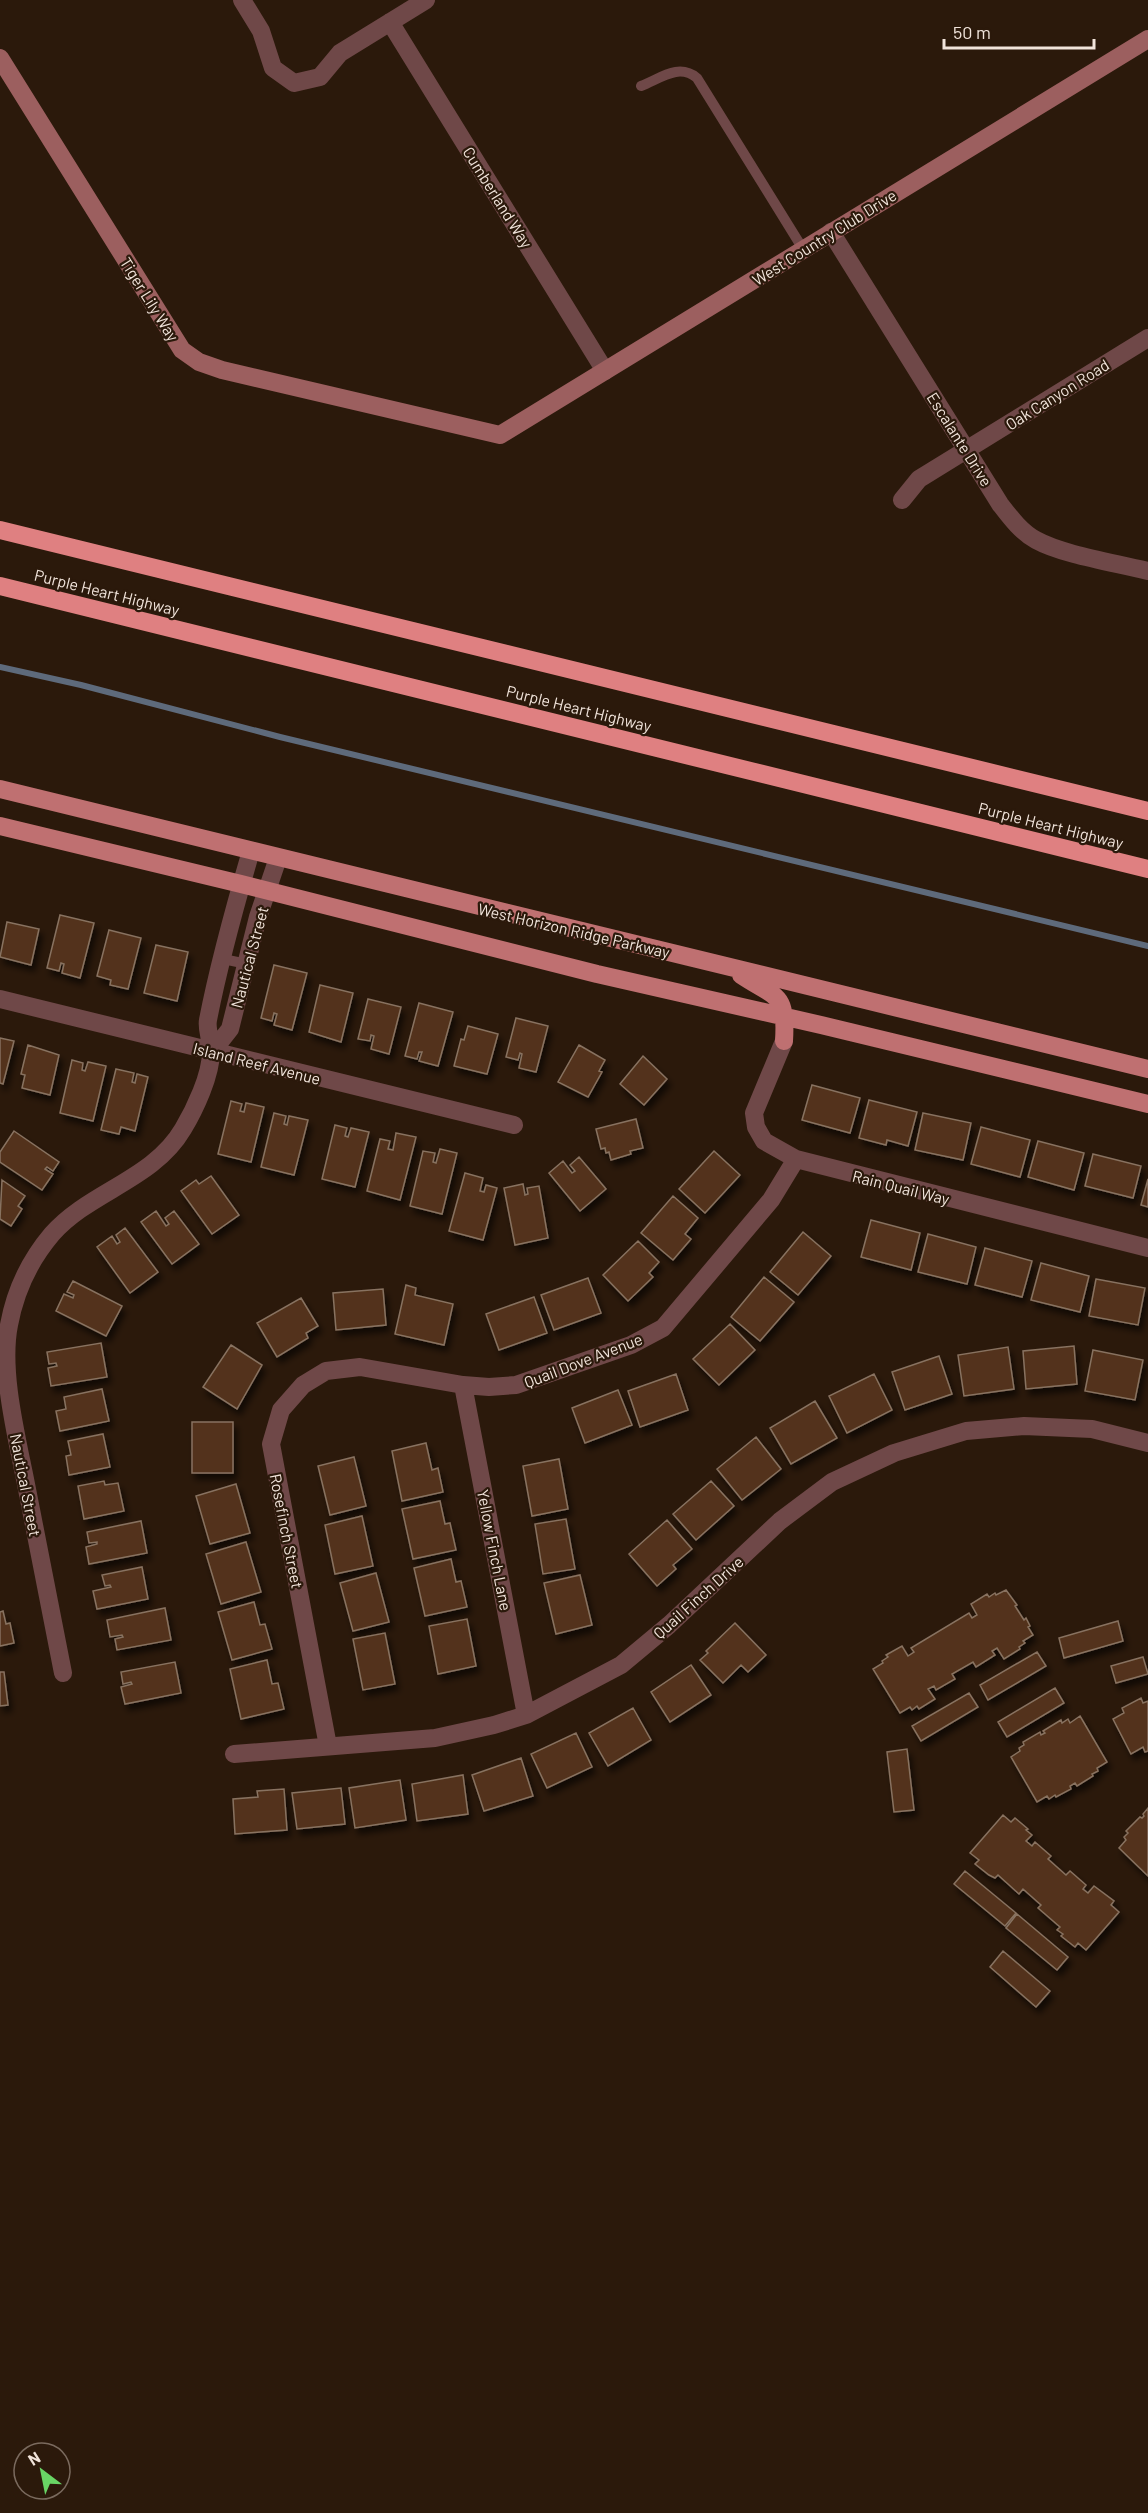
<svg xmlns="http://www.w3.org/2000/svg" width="1148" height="2513" viewBox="0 0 1148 2513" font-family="Barlow,sans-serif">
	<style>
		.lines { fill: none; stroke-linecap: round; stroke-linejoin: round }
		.stream { stroke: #5e6a7b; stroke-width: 6 }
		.building { fill: #52331a; stroke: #887261; stroke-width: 1.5; filter: url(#shadow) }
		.lane { stroke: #6f4848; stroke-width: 10 }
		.street { stroke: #6f4848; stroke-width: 18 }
		.secondary { stroke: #9c5f5f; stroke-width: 18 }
		.primary { stroke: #bf7071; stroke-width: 18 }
		.highway { stroke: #df8081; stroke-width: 18 }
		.labels { text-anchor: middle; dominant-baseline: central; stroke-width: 4.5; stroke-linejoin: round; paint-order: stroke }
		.street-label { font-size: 16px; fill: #f1e4db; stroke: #2b190b }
	</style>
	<defs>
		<filter id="shadow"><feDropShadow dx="3.5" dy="6" stdDeviation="3" flood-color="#0009"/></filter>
	</defs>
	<rect width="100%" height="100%" fill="#2b190b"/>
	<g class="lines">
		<path class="stream" d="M0 667 81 685 280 737 1148 946"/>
	</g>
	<path class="building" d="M60 915 94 923 80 978 62 973 64 964 61 963 59 971 47 968Z
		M7 922 39 929 31 965 0 957Z
		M109 930 141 938 128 989 110 985 111 980 97 976Z
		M156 945 188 952 177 1001 144 993Z
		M274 965 307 973 292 1030 274 1025 277 1014 274 1013 272 1021 261 1018Z
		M320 985 353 993 341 1042 309 1032Z
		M368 999 401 1007 389 1054 371 1049 374 1036 371 1035 370 1041 358 1039Z
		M419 1003 453 1012 438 1066 419 1061 422 1052H419L417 1059 405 1056Z
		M516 1018 548 1026 536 1072 519 1068 522 1054 520 1053 518 1060 506 1057Z
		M468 1026 498 1034 487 1074 454 1066 461 1039 464 1040Z
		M0 1038 14 1041 3 1084 0 1083Z
		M28 1045 59 1055 50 1095 22 1088 25 1075 21 1074Z
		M579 1045 605 1060 599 1071 602 1072 588 1097 558 1082Z
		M643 1056 667 1079 644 1105 620 1084Z
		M72 1060 83 1063 82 1070 85 1071 88 1062 106 1066 93 1121 60 1113Z
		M116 1069 134 1073 132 1082 135 1083 137 1074 148 1077 135 1131 121 1127 119 1134 101 1130Z
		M812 1085 860 1098 850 1133 802 1120Z
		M869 1100 917 1112 908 1146 887 1140 886 1145 859 1138Z
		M231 1101 242 1104 240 1111 244 1112 246 1103 264 1107 251 1162 218 1154Z
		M274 1113 286 1116 284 1124 287 1125 289 1116 308 1120 294 1175 261 1167Z
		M923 1113 971 1123 963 1160 915 1150Z
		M636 1119 643 1148 630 1151 631 1154 611 1160 609 1152 606 1153 605 1148 601 1149 596 1129Z
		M335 1125 347 1128 345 1136 348 1137 351 1128 369 1132 355 1187 322 1179Z
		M981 1127 1030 1140 1020 1177 971 1164Z
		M14 1131 59 1162 53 1171 47 1167 45 1169 53 1174 42 1190 0 1162V1152Z
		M396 1133 416 1137 400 1200 367 1191 380 1139 390 1141 388 1149 393 1150Z
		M1038 1141 1084 1153 1074 1190 1028 1177Z
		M440 1149 457 1153 442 1214 410 1206 423 1151 435 1153 433 1162 436 1163Z
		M714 1151 740 1175 705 1213 679 1189Z
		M1093 1154 1141 1166 1133 1198 1085 1186Z
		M579 1157 606 1189 580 1211 549 1173 563 1161 572 1173 575 1171 570 1165Z
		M465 1173 483 1178 480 1191 484 1192 486 1185 497 1188 483 1240 449 1231Z
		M211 1176 239 1215 212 1234 181 1191 196 1180 199 1184Z
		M1148 1179V1207L1141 1205Z
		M2 1180 25 1196 18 1206 22 1209 11 1226 0 1219Z
		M523 1184 525 1195 528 1194 527 1188 539 1186 548 1238 515 1245 504 1188Z
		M673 1196 698 1218 685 1234 691 1239 673 1260 641 1233Z
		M156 1211 166 1226 169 1224 165 1218 174 1211 199 1244 172 1264 141 1222Z
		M871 1220 920 1233 911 1270 861 1257Z
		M125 1228 158 1272 130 1293 97 1247 112 1236 117 1244 120 1242 116 1235Z
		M803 1232 831 1256 798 1295 770 1272Z
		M928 1234 976 1247 967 1284 918 1272Z
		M638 1241 659 1262 649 1273 653 1277 628 1301 603 1275Z
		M985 1248 1032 1261 1022 1297 975 1285Z
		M1041 1263 1089 1276 1080 1312 1031 1300Z
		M764 1277 794 1302 760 1341 731 1317Z
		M588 1278 601 1313 554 1330 541 1295Z
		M1096 1279 1145 1288 1138 1325 1089 1316Z
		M73 1281 122 1306 106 1336 56 1311 64 1294 73 1298 74 1295 67 1292Z
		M406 1285 416 1288 415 1295 453 1304 444 1345 395 1334Z
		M383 1289 386 1325 336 1330 333 1293Z
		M534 1297 547 1333 499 1350 486 1314Z
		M301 1298 318 1326 306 1333 308 1338 277 1357 257 1323Z
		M730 1324 755 1350 719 1385 693 1359Z
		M101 1343 107 1377 51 1386 48 1368 57 1366 56 1363 49 1364 47 1352Z
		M231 1345 262 1365 237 1409 203 1387Z
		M1074 1346 1077 1384 1026 1389 1023 1351Z
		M1008 1347 1014 1389 964 1396 958 1355Z
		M1093 1350 1143 1360 1135 1400 1085 1391Z
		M939 1356 952 1394 905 1410 892 1372Z
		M676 1374 688 1410 640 1427 628 1391Z
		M874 1374 892 1410 847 1433 829 1396Z
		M102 1389 109 1421 60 1431 56 1411 66 1409 64 1397Z
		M618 1390 632 1425 585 1443 572 1408Z
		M815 1401 837 1438 791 1464 770 1428Z
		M192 1422H233V1473H192Z
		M103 1434 110 1467 69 1475 66 1456 71 1455 68 1441Z
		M756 1437 781 1469 742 1500 717 1469Z
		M426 1443 432 1470 438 1468 443 1492 402 1501 392 1451Z
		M354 1457 366 1506 330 1515 318 1466Z
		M559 1459 568 1509 532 1516 523 1466Z
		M104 1481 105 1485 118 1483 124 1511 84 1519 78 1486Z
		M711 1481 734 1506 696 1540 673 1514Z
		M236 1484 250 1533 210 1544 196 1496Z
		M440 1501 445 1524 450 1523 456 1550 413 1559 402 1509Z
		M362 1516 373 1566 335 1574 325 1525Z
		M566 1519 575 1569 543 1574 535 1524Z
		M667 1520 692 1549 673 1565 676 1569 657 1586 629 1554Z
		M141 1521 147 1553 89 1564 86 1547 97 1544V1542L89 1543 87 1532Z
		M246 1542 261 1592 221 1604 206 1554Z
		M451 1559 456 1582 461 1581 467 1607 425 1616 414 1568Z
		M142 1567 148 1599 97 1609 93 1591 111 1587 110 1585 105 1586 102 1575Z
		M376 1573 389 1622 353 1631 340 1583Z
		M580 1575 592 1625 556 1634 544 1583Z
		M1006 1590 1017 1605 1015 1606 1024 1620 1026 1618 1030 1626 1028 1627 1033 1635 1023 1641 1025 1643 1019 1647 1020 1649 1004 1659 997 1648 992 1651 995 1655 976 1667 973 1662 952 1674 955 1679 936 1690 934 1686 928 1689 935 1699 919 1709 917 1706 912 1710 910 1707 900 1713 873 1669 883 1663 882 1661 888 1657 886 1655 902 1646 908 1656 914 1652 911 1648 969 1613 972 1618 977 1615 971 1604 987 1594 989 1597 995 1593 996 1595Z
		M254 1602 260 1625 265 1624 272 1649 232 1660 218 1612Z
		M165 1608 171 1640 117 1650 115 1639 123 1637 122 1635 110 1637 107 1620Z
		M3 1611 6 1624 10 1623 14 1643 0 1646V1612Z
		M467 1619 476 1666 438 1674 429 1626Z
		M1118 1621 1123 1641 1064 1658 1059 1638Z
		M735 1623 766 1655 748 1672 741 1665 723 1683 700 1660 708 1653 706 1651Z
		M385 1633 395 1684 363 1690 353 1639Z
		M1037 1652 1046 1666 988 1700 980 1685Z
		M1143 1657 1148 1674 1116 1683 1111 1666Z
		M267 1660 272 1684 278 1683 284 1709 241 1719 230 1669Z
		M175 1662 181 1693 125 1704 121 1687 132 1684 131 1682 123 1684 121 1672Z
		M691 1665 711 1695 670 1722 651 1692Z
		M0 1672H4L8 1705 0 1706Z
		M1055 1688 1064 1703 1007 1737 998 1722Z
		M969 1693 978 1707 921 1741 912 1726Z
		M1141 1698 1143 1703 1148 1701V1751L1145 1752 1143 1747 1131 1754 1113 1719 1124 1713 1122 1708Z
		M633 1708 651 1740 608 1766 589 1733Z
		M1080 1716 1107 1762 1097 1768 1098 1771 1092 1774 1093 1776 1077 1786 1075 1783 1070 1786 1071 1789 1056 1797 1055 1795 1049 1799 1047 1796 1037 1802 1011 1757 1020 1751 1019 1748 1024 1745 1023 1742 1040 1732 1041 1735 1045 1733 1043 1731 1061 1720 1062 1723 1068 1719 1070 1723Z
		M576 1733 592 1767 547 1788 531 1754Z
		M907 1749 914 1810 894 1812 887 1752Z
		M521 1758 533 1796 484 1811 472 1775Z
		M463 1775 468 1814 417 1821 412 1784Z
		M400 1780 406 1820 355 1828 349 1788Z
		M341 1788 345 1824 297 1829 292 1793Z
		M284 1789 287 1830 235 1834 233 1799 258 1797 257 1791Z
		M1148 1808V1876L1119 1848 1126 1840 1124 1837 1128 1833 1126 1831 1140 1817 1142 1818 1144 1816 1143 1814Z
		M1003 1815 1011 1822 1015 1818 1028 1829 1026 1830 1032 1835 1026 1841 1032 1846 1035 1842 1051 1856 1048 1859 1066 1875 1070 1871 1086 1885 1083 1889 1088 1893 1094 1886 1114 1901 1111 1905 1119 1912 1086 1950 1078 1943 1075 1947 1061 1936 1063 1934 1057 1930 1060 1927 1038 1908 1041 1905 1023 1889 1019 1894 998 1875 995 1878 989 1875 975 1864 979 1860 970 1853Z
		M965 1871 1016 1913 1005 1926 954 1884Z
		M1017 1914 1068 1957 1057 1970 1006 1928Z
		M1003 1951 1050 1991 1036 2007 990 1967Z"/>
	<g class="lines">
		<path class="lane" d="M641 86C661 78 679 63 697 78L803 249
			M223 959 247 964"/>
		<path class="street" d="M242 0 261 31 273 68 294 83 320 77 340 53 426 0
			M390 22 605 371
			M831 232 1000 504C1010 517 1021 532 1036 540 1063 555 1117 563 1148 571
			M902 500 919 479 1148 338
			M0 999 514 1125
			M784 1041 754 1113 756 1127 764 1141 796 1159 1148 1248
			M212 1052 230 1029 258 917 278 858
			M463 1385 526 1715
			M63 1673C50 1609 38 1544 25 1479 16 1434 0 1370 9 1325 15 1292 30 1260 52 1234 90 1191 153 1180 183 1129 195 1109 211 1075 211 1052 212 1041 206 1030 208 1020 219 963 235 906 251 851
			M328 1746 271 1444 281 1410 303 1385 326 1371 360 1367 463 1385 489 1387 516 1385 631 1345 663 1328 771 1200 796 1159
			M234 1754 435 1738 494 1725 526 1715 621 1665 669 1625 780 1521 832 1482 894 1453 966 1431 1024 1426 1092 1429 1148 1443"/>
		<path class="secondary" d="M0 58 182 350 199 362 222 370 500 435 1148 39"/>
		<path class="primary" d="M0 789 1148 1069
			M0 826 241 884 597 974 821 1025 1148 1104
			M741 975C777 999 787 992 784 1041"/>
		<path class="highway" d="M0 530 1148 811
			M0 586 1148 869"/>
	</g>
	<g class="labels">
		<g class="street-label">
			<text transform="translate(498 197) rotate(58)">Cumberland Way</text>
			<text transform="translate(824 237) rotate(-32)">West Country Club Drive</text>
			<text transform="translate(150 299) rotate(58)">Tiger Lily Way</text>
			<text transform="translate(1057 394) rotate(-32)">Oak Canyon Road</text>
			<text transform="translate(960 439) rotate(58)">Escalante Drive</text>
			<text transform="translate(107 592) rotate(14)">Purple Heart Highway</text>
			<text transform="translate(579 708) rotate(14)">Purple Heart Highway</text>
			<text transform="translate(1051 825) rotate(14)">Purple Heart Highway</text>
			<text transform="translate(574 930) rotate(13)">West Horizon Ridge Parkway</text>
			<text transform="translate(249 957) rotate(-75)">Nautical Street</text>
			<text transform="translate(257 1063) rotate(14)">Island Reef Avenue</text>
			<text transform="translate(901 1187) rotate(14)">Rain Quail Way</text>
			<text transform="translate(583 1360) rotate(-21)">Quail Dove Avenue</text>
			<text transform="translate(26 1485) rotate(79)">Nautical Street</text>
			<text transform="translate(287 1531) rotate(79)">Rosefinch Street</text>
			<text transform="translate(495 1550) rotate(79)">Yellow Finch Lane</text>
			<text transform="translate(698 1597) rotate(-42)">Quail Finch Drive</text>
		</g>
	</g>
	<g transform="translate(42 2471) rotate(328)"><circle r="28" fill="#2b190b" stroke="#7a6a5e" stroke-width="1.5"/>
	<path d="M0-4.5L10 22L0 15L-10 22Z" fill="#69d465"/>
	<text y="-9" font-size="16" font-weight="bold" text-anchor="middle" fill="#f1e4db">N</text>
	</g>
	<path d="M944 39v9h150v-9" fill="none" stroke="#f1e4db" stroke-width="3"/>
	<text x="953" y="39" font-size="18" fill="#f1e4db" stroke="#2b190b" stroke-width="4.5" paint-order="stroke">50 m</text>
</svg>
